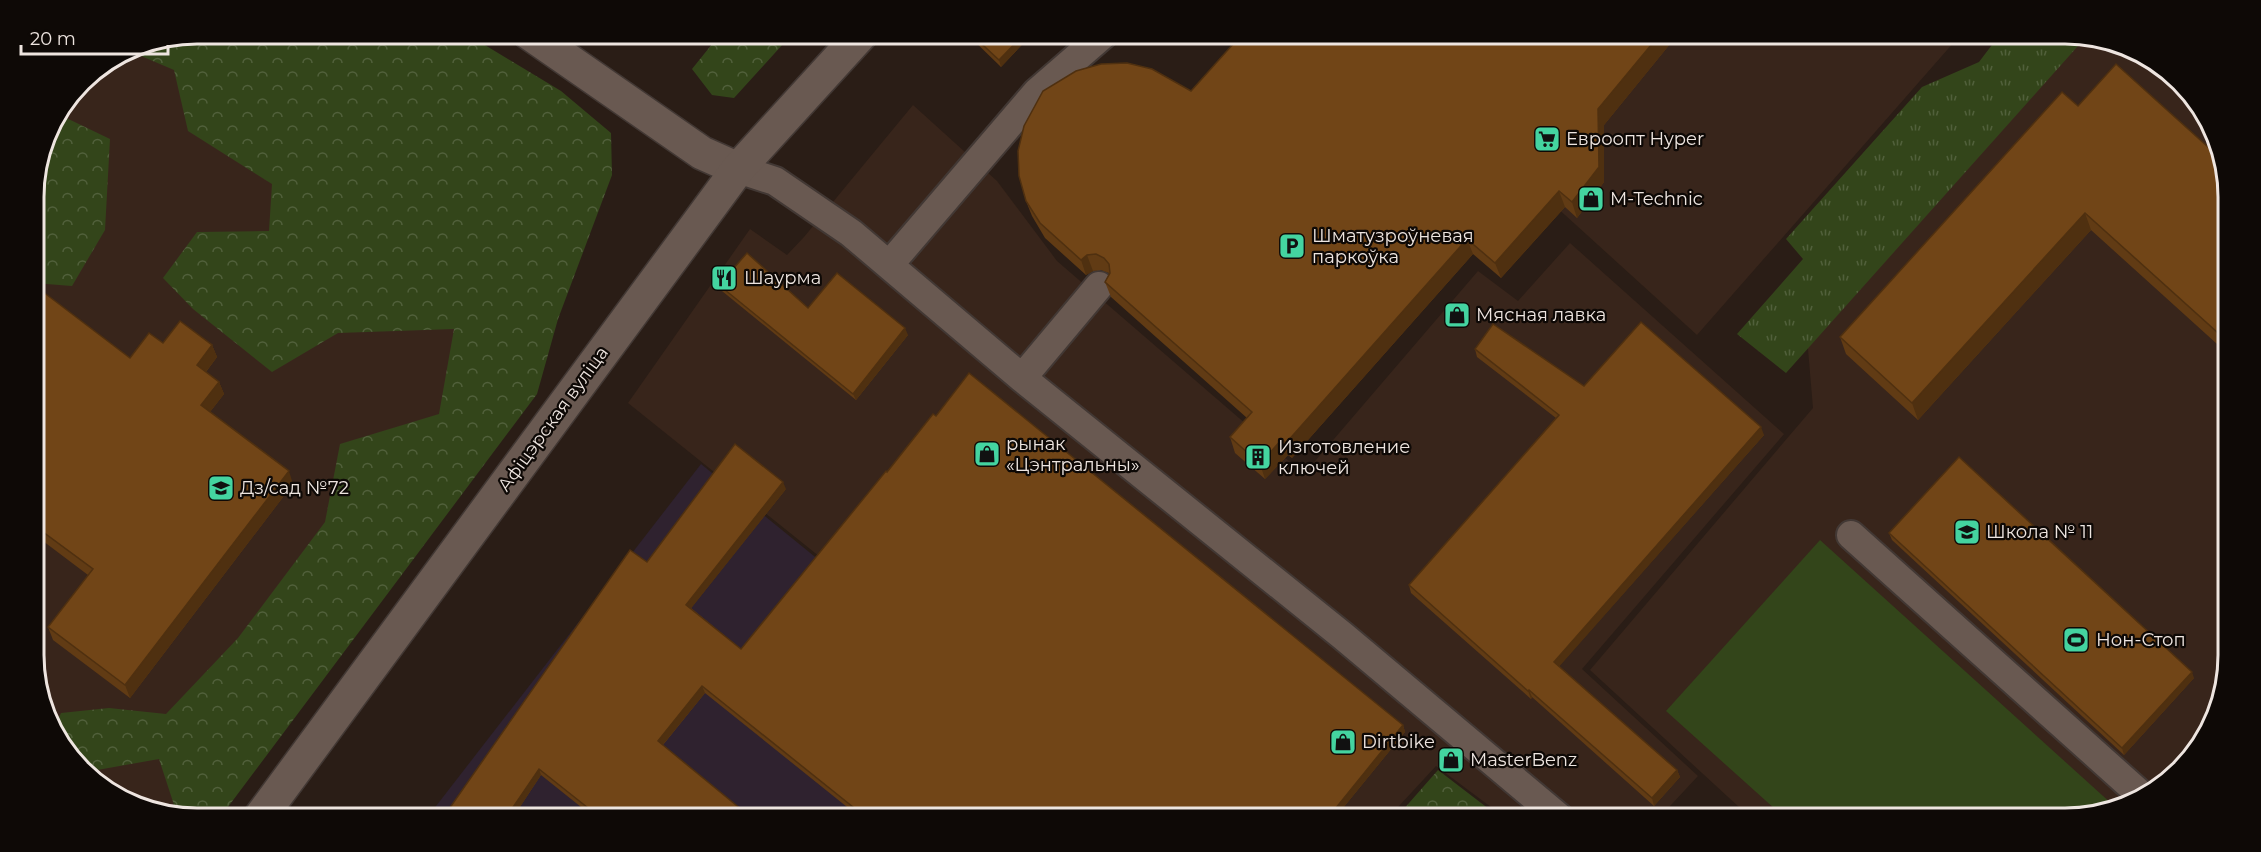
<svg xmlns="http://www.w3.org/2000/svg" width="2261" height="852" viewBox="0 0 2261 852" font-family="Montserrat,sans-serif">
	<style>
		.built { fill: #38251b }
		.industrial { fill: #2f222f }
		.grass { fill: url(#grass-tufts) }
		.forest { fill: url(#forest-crowns) }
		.garden { fill: #33451a }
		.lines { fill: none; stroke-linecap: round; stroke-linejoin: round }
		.lane-casing { stroke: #423834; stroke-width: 32 }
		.street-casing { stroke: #423834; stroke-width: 36 }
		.secondary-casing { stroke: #423834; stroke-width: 36 }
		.lane { stroke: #695951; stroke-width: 28 }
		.street { stroke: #695951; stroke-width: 33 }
		.secondary { stroke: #695951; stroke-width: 33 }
		.wall { fill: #613b14 }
		.shaded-wall { fill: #4f3010 }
		.building { fill: #714517; stroke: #4f3010; stroke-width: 1.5 }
		.labels { text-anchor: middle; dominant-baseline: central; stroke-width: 4.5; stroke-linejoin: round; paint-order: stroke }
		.poi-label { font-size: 18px; fill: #eee5e0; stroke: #0e0906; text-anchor: start }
		.street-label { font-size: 18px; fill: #eee5e0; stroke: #0e0906 }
		.rim { fill: none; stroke: #eee5e0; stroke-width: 3 }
	</style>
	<defs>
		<pattern id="grass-tufts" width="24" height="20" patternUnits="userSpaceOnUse" patternTransform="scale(1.5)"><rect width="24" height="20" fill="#33451a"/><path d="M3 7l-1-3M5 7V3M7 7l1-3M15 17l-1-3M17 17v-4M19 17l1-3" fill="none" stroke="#51603b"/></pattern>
		<pattern id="forest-crowns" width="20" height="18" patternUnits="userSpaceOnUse" patternTransform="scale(1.5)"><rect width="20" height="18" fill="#33451a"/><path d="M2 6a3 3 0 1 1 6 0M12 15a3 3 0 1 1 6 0" fill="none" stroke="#51603b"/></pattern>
	</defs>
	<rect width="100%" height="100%" fill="#2a1d16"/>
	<path class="built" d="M1365 33H1962L1697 335Z
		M2065 33 2117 42 2188 89 2227 175 2228 655 2219 708 2164 785 2075 819H1752L1590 670 1813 408 1804 302Z
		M186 35 539 311 166 814 144 810 74 764 36 687 33 185 50 124 88 74 134 45Z
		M913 105 997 181 1057 261 1304 474 1478 271 1518 301 1570 243 1784 434 1582 669 1698 776 1658 819H1507L1436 766 1387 819H1147L628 403 750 229 787 255 804 237Z"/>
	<path class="industrial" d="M701 464 1137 819H426Z"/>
	<path class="grass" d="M2001 33H2064L2086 37 1786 373 1737 334 1803 259 1786 239 1922 87 1979 62Z
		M2142 59 2188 89 2197 109Z"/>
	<path class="forest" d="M197 33H465L561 91 611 133 612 175 558 319 537 394 219 819H197L176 816 177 814 159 759 86 772 74 764 55 726 61 713 109 708 166 714 238 638 325 522 340 444 439 414 454 329 338 333 272 372 193 309 163 278 197 232 269 231 272 184 188 131 174 70 127 50 134 45Z
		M721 33H793L734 98 712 95 692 69Z
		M58 114 110 139 105 230 72 286 34 283 33 185 50 124Z
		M1438 770 1502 819H1395Z"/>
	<path class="garden" d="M1820 540 2113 805 2075 819H1786L1666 711Z"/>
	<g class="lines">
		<defs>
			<path id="lane" d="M738 169 775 181 851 233 1022 378 1343 636 1561 819
				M889 265 1037 92 1105 33
				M1022 378 1099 286
				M1851 535 2140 794"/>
			<path id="street" d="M529 33 702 153 738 169"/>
			<path id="secondary" d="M259 819 738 169 862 33"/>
		</defs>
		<use href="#lane" class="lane-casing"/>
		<use href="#street" class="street-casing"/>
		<use href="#secondary" class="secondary-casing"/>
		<use href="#lane" class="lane"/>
		<use href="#street" class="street"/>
		<use href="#secondary" class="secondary"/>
	</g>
	<path class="wall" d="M966 33H1033L1001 67Z
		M1243 33H1679L1604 125V182L1577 218 1565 207 1501 278 1473 254 1292 458 1288 455 1265 479 1235 453 1230 437 1247 418 1111 297 1105 282 1109 273 1101 270 1093 271 1086 275 1045 238 1032 216 1026 201 1191 91Z
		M2078 106 2227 175V353L2091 230 1918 420 1846 354 1840 337Z
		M719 285 808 308 908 335 856 400 722 291Z
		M34 286 130 358 163 343 212 345 217 357 206 372 219 382 224 394 210 412 293 484 130 698 53 640 48 627 88 575 35 535Z
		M1475 349 1584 386 1764 435 1559 666 1677 770 1680 777 1654 806 1532 697 1531 699 1411 593 1409 585 1556 418 1477 357Z
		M786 489 691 608 741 649 1403 725 1405 732 1334 819H862L705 693 663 745 753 819H596L541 775 512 819 647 562Z
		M1889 533 2194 678 2124 755 1892 540Z"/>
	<path class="shaded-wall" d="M1025 33H1033L1001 67 999 60Z
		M1661 33H1679L1604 125V182L1577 218 1572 202 1598 109Z
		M1559 191 1565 207 1501 278 1495 263Z
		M2085 213 2091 230 1918 420 1912 403Z
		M1467 239 1473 254 1292 458 1286 443Z
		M1087 255 1093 271 1086 275 1081 260Z
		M905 328 908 335 856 400 853 394Z
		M212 345 217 357 202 377 197 365Z
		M219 382 224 394 206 417 201 405Z
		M1761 427 1764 435 1557 669 1554 662Z
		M1282 439 1288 455 1265 479 1260 464Z
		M289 471 293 484 130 698 125 685Z
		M783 482 786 489 689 611 686 605Z
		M2192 672 2194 678 2124 755 2122 748Z
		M702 686 705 693 661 747 658 741Z
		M1529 690 1532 697 1531 699 1528 691Z
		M1403 725 1405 732 1334 819H1327Z
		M539 769 541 775 512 819H505Z
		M1677 770 1680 777 1654 806 1652 798Z"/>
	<path class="building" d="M970 33H1025L999 60Z
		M1243 33H1661L1598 109 1599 167 1572 202 1559 191 1495 263 1467 239 1286 443 1282 439 1260 464 1230 437 1252 412 1105 282 1110 273 1109 264 1104 258 1096 254 1087 255 1081 260 1040 223 1026 201 1019 176 1018 151 1024 126 1043 91 1076 71 1101 64 1127 63 1152 69 1191 91Z
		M2116 64 2218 156 2227 175V341L2085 213 1912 403 1840 337 2062 92 2078 106Z
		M747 253 808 308 837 273 905 328 853 394 719 285Z
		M34 285 130 358 149 333 163 343 180 321 212 345 197 365 219 382 201 405 289 471 125 685 48 627 93 569 35 526Z
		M1641 322 1761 427 1554 662 1677 770 1652 798 1529 690 1528 691 1409 585 1559 415 1475 349 1493 324 1584 386Z
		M969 373 1403 725 1327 819H868L702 686 658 741 753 819H602L539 769 505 819H442L630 550 647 562 735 444 783 482 686 605 741 649 886 471 887 472 933 414 936 416Z
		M1959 457 2192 672 2122 748 1889 533Z"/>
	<defs>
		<symbol id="supermarket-square" viewBox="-11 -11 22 22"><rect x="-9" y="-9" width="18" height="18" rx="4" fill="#44d4a0" stroke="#0e0906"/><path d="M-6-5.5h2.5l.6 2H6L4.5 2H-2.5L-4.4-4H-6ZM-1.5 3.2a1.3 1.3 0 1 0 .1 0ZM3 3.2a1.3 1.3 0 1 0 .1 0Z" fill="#111"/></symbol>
		<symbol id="shop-square" viewBox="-11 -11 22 22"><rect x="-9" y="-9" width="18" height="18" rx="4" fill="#44d4a0" stroke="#0e0906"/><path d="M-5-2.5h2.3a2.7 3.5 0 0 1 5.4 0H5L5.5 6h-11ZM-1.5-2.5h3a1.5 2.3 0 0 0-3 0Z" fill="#111"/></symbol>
		<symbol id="parking-square" viewBox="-11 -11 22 22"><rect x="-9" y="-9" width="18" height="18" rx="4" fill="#44d4a0" stroke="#0e0906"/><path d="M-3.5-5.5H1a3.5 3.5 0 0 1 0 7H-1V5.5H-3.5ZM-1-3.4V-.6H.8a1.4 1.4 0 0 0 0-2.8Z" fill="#111"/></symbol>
		<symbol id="restaurant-square" viewBox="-11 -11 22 22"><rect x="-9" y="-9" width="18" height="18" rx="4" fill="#44d4a0" stroke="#0e0906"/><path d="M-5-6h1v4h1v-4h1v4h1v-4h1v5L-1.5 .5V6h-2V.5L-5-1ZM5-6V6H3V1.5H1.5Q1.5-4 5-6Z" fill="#111"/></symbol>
		<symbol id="building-square" viewBox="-11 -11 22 22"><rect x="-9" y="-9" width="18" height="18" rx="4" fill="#44d4a0" stroke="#0e0906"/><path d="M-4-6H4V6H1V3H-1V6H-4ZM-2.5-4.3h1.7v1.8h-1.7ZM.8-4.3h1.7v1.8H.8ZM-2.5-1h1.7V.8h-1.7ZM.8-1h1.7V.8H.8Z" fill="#111"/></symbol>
		<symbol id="school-square" viewBox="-11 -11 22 22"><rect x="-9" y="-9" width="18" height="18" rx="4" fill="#44d4a0" stroke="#0e0906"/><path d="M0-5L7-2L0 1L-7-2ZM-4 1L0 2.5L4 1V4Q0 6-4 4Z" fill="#111"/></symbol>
		<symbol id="stadium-square" viewBox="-11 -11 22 22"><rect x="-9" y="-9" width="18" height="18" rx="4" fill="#44d4a0" stroke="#0e0906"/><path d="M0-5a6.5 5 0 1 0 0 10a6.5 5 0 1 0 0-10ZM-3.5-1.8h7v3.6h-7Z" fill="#111"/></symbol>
	</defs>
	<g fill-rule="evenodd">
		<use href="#supermarket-square" x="1532" y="124" width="30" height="30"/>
		<use href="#shop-square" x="1576" y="184" width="30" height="30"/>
		<use href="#parking-square" x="1277" y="231" width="30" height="30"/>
		<use href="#restaurant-square" x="709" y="263" width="30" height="30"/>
		<use href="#shop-square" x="1442" y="300" width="30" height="30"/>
		<use href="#shop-square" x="972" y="439" width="30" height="30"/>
		<use href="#building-square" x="1243" y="442" width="30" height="30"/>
		<use href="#school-square" x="206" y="473" width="30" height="30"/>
		<use href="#school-square" x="1952" y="517" width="30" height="30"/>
		<use href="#stadium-square" x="2061" y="625" width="30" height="30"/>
		<use href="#shop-square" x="1328" y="727" width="30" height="30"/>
		<use href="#shop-square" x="1436" y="745" width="30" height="30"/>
	</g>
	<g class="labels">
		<g class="poi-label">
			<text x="1566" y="139">Евроопт Hyper</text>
			<text x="1610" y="199">M-Technic</text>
			<text x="1312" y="236">Шматузроўневая<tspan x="1312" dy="21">паркоўка</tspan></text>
			<text x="744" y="278">Шаурма</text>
			<text x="1476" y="315">Мясная лавка</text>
			<text x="1006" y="444">рынак<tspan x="1006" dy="21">«Цэнтральны»</tspan></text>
			<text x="1278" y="447">Изготовление<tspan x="1278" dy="21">ключей</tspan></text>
			<text x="240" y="488">Дз/сад №72</text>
			<text x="1986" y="532">Школа № 11</text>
			<text x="2096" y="640">Нон-Стоп</text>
			<text x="1362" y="742">Dirtbike</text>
			<text x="1470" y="760">MasterBenz</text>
		</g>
		<g class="street-label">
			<text transform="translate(553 419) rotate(-54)">Афіцэрская вуліца</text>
		</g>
	</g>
	<path d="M0 0H2261V852H0ZM197 44H2065A153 153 0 0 1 2218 197V655A153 153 0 0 1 2065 808H197A153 153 0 0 1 44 655V197A153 153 0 0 1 197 44Z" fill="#0e0906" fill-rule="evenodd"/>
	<path class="rim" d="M197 44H2065A153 153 0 0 1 2218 197V655A153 153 0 0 1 2065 808H197A153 153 0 0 1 44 655V197A153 153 0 0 1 197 44Z"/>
	<path d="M21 45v9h147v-9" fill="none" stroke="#eee5e0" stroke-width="3"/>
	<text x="30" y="45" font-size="18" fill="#eee5e0" stroke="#0e0906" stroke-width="4.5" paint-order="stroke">20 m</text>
</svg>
